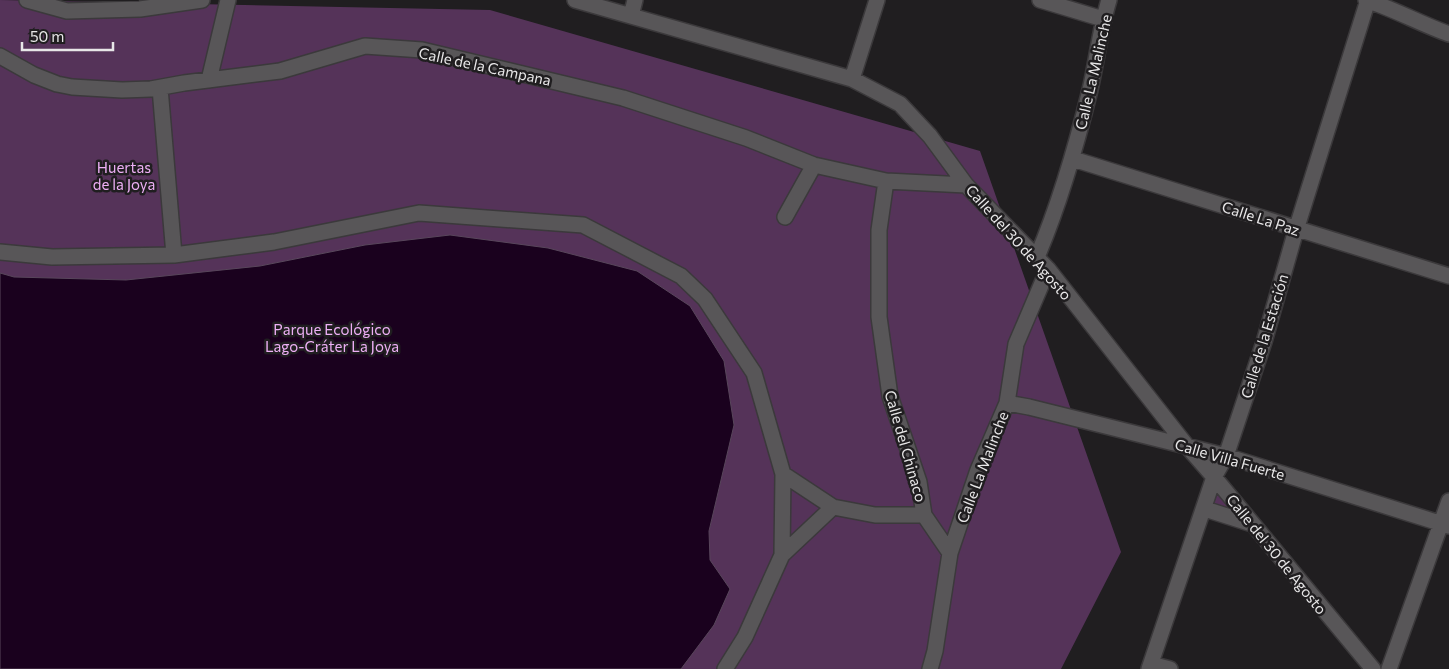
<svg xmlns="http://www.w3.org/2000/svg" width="1449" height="669" viewBox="0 0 1449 669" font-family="Commissioner,sans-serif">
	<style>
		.green { fill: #553359 }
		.water { fill: #1a011e; stroke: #58465b }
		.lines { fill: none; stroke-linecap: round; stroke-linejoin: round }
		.minor-casing { stroke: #3b393b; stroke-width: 18 }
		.minor { stroke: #585658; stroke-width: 15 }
		.labels { text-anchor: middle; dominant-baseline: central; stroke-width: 5; stroke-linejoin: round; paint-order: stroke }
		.street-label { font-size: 15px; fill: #e8e7e8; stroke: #201e20 }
		.park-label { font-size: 15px; fill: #edaff5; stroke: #201e20 }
	</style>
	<rect width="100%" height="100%" fill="#201e20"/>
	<path class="green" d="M0 0 490 10 980 151 1121 552 1061 669H0Z
		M1218 488 1242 516 1212 507Z"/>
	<path class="water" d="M450 235 548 248 637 271 690 306 724 361 734 425 709 531 710 560 730 589 714 625 681 669H0V273L14 277 126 280 260 266 365 245Z"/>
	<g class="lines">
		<defs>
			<path id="minor" d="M27 0 67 11 140 9 202 0
				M575 0 852 79 900 104 930 136 966 185 1048 269 1186 445 1214 477 1373 669
				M1040 0 1103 19
				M1366 0C1394 9 1421 24 1449 34
				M631 16 635 0
				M0 56 34 75 57 84 72 87 122 90 151 89 184 83 280 71 365 46 422 50 623 98 746 138 814 165 886 181 966 185
				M852 79 877 0
				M209 80 228 0
				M160 88 174 255
				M1073 159 1449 276
				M886 181 879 230V317L890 396 919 482 924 515 950 553
				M785 217 814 165
				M0 252 52 257 174 255 274 242 419 213 583 225 681 276 705 299 754 373 783 474 782 555 745 637 725 669
				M1037 257C1060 203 1076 147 1090 90 1097 60 1100 29 1109 0
				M1007 403 1029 407 1226 456 1449 526
				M783 474 833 507 875 515H924
				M1205 509 1252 524
				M782 555 833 507
				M1151 664 1170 669
				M930 669 935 651 950 553 978 470 1007 403 1016 344 1048 269
				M1149 669 1214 477 1226 456 1264 342 1296 230 1368 0
				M1389 669 1449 501"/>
		</defs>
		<use href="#minor" class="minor-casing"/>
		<use href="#minor" class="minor"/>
	</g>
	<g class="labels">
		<g class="street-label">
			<text transform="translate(485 66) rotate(12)">Calle de la Campana</text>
			<text transform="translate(1093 72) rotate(-77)">Calle La Malinche</text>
			<text transform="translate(1261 218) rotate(18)">Calle La Paz</text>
			<text transform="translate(1019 242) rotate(48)">Calle del 30 de Agosto</text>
			<text transform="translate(1264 336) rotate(-73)">Calle de la Estación</text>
			<text transform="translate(906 446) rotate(74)">Calle del Chinaco</text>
			<text transform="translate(1230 459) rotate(16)">Calle Villa Fuerte</text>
			<text transform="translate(982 467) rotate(-69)">Calle La Malinche</text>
			<text transform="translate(1277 554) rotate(51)">Calle del 30 de Agosto</text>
		</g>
		<g class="park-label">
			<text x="124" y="167">Huertas<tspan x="124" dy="17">de la Joya</tspan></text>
			<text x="332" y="329">Parque Ecológico<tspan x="332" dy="17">Lago-Cráter La Joya</tspan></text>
		</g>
	</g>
	<path d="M22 42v8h91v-8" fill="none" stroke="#e8e7e8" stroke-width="2.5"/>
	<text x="30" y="42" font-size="15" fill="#e8e7e8" stroke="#201e20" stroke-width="4" paint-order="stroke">50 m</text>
</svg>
